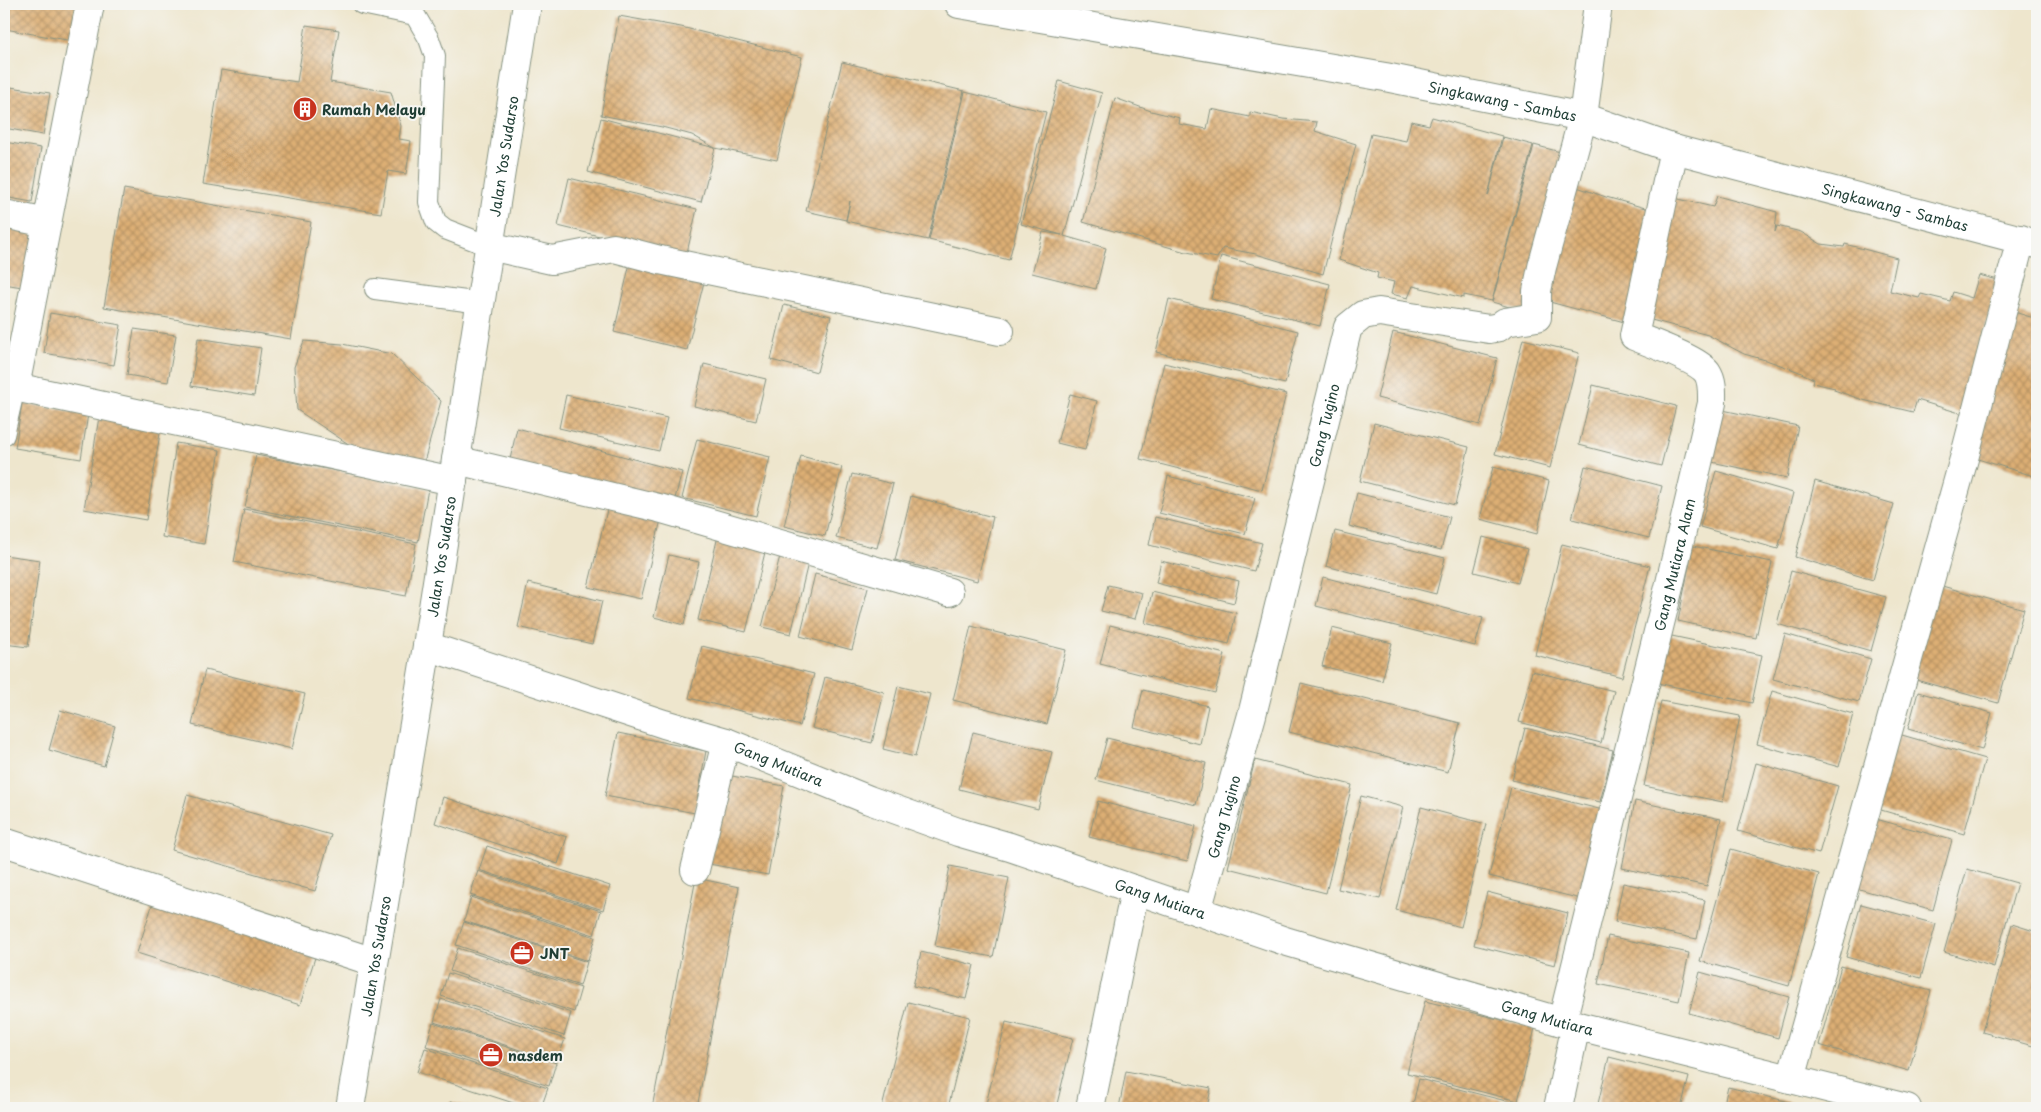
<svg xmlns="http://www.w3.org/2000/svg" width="2041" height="1112" viewBox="0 0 2041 1112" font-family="'Playpen Sans',sans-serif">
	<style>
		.building { fill: url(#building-cross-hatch) }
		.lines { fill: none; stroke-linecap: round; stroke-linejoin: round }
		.lane-casing { stroke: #869280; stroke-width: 22 }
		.street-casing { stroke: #869280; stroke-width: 30 }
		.secondary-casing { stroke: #869280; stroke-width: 30 }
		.primary-casing { stroke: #869280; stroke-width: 30 }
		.lane { stroke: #fff; stroke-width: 20 }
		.street { stroke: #fff; stroke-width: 28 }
		.secondary { stroke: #fff; stroke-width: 28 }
		.primary { stroke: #fff; stroke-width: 28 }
		.labels { text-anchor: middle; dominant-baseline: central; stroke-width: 4; stroke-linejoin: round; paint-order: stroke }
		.street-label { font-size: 14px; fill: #1f3d34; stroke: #f6f6f2 }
		.poi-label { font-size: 14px; font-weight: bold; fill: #1f3d34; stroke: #f6f6f2; text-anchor: start }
	</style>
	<defs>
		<pattern id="building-cross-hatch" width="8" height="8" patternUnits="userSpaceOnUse" patternTransform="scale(1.25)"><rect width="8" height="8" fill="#ddaf75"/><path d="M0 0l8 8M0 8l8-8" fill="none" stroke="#b39061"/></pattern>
	</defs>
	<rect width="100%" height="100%" fill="#f6f6f2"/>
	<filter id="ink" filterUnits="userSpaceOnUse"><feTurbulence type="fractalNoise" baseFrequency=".02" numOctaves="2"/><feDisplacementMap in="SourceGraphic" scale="10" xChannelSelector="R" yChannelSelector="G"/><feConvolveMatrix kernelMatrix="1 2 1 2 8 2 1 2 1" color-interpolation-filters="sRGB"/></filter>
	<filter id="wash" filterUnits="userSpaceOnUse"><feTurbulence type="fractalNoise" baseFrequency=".0096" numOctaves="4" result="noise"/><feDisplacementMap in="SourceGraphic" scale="20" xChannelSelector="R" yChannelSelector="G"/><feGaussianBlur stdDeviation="1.12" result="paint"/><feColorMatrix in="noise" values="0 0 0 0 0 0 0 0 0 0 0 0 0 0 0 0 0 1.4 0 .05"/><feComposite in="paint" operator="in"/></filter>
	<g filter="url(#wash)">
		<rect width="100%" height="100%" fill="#eee6cd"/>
		<g id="blocks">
			<path class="building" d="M9 4H86L78 42 5 29Z
				M619 16 681 27 802 57 777 160 715 148 701 202 588 172 601 118 715 148 692 135 662 127 601 115Z
				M306 25 339 30 330 82 391 92 401 126 399 139 411 141 406 174 388 171 381 213 203 184 221 70 297 82Z
				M842 62 964 91 928 240 846 221 850 201 846 220 806 211Z
				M1059 81 1102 93 1064 236 1106 248 1096 289 1032 273 1043 232 1062 235 1021 224Z
				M4 86 50 93 43 135 4 128Z
				M965 92 1046 112 1009 260 929 240Z
				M1115 98 1151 111 1180 118 1179 124 1207 129 1211 109 1250 117V112L1283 119 1317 122 1315 131 1356 144 1323 274 1256 254 1223 248 1217 258 1182 251 1083 222Z
				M1432 117 1502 136 1488 196 1503 137 1533 145 1492 301 1464 295V298L1413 286 1408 298 1391 294 1394 282 1377 278 1378 273 1339 260 1371 134 1406 141 1411 121 1429 125Z
				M4 142 41 148 32 202 4 197Z
				M1534 145 1568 154 1527 312 1492 302Z
				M569 178 697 209 686 257 558 226Z
				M1574 186 1606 197 1656 211 1628 323 1546 301Z
				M124 189 311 222 291 339 104 307Z
				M1717 196 1777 212 1775 232 1777 226 1801 232 1821 244 1844 247 1845 244 1897 258 1890 291 1919 298 1921 294 1950 301 1953 292 1972 298 1979 275 1998 280 1963 414 1917 400 1913 412 1863 400 1834 390 1835 388 1813 383 1814 379 1797 371 1769 361 1744 354 1708 335 1640 317 1670 197 1713 207Z
				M4 218 39 224 28 288 4 284Z
				M1221 256 1330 284 1320 326 1211 299Z
				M630 263 704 282 687 350 614 332Z
				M1169 299 1298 331 1285 384 1156 352Z
				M784 305 831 316 817 372 771 360Z
				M2011 311 2037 319V477L1971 457Z
				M50 313 121 325 114 365 44 353Z
				M134 329 176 335 168 382 127 375Z
				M1393 332 1497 358 1480 425 1377 398Z
				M198 338 261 348 254 396 191 386Z
				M1523 339 1579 353 1550 468 1495 454Z
				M304 341 342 344 392 354 441 401 424 462 356 449 297 410 294 367Z
				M1164 363 1286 394 1262 490 1140 459Z
				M704 364 766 379 756 421 694 406Z
				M1593 385 1676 406 1661 466 1579 445Z
				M1070 394 1097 401 1085 450 1057 443Z
				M566 395 667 418 659 451 559 428Z
				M22 403 88 414 81 459 15 448Z
				M1718 409 1798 426 1787 478 1707 461Z
				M99 417 161 427 146 520 84 509Z
				M1374 423 1469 447 1455 505 1360 481Z
				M517 428 682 472 673 506 509 464Z
				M697 439 770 457 756 516 682 498Z
				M176 443 220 450 204 544 162 537Z
				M256 455 428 489 418 542 245 507Z
				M801 456 842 467 825 536 784 526Z
				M1585 466 1662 486 1649 538 1572 519Z
				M1493 467 1549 481 1537 534 1480 519Z
				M1716 471 1793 493 1778 549 1700 527Z
				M852 474 893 484 877 548 836 538Z
				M1168 476 1255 498 1245 534 1159 513Z
				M1815 481 1894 504 1873 580 1795 557Z
				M1357 493 1450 517 1441 550 1349 526Z
				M911 496 993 517 977 581 895 560Z
				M608 506 661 520 641 599 588 587Z
				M244 509 416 544 406 596 234 562Z
				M1155 517 1262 543 1254 571 1149 545Z
				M1335 531 1445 558 1436 594 1326 566Z
				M718 536 766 548 746 632 698 620Z
				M1483 537 1527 549 1518 583 1474 572Z
				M1562 544 1650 566 1622 677 1535 655Z
				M1693 546 1772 562 1756 638 1678 621Z
				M4 555 40 560 28 647 4 644Z
				M669 555 699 562 684 625 654 617Z
				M780 556 808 563 791 634 762 627Z
				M1161 561 1239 581 1234 603 1156 583Z
				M1791 571 1886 597 1871 651 1777 624Z
				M815 574 868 588 852 650 800 636Z
				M1323 577 1483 618 1475 646 1316 606Z
				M528 583 602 601 592 644 518 627Z
				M1935 584 2024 609 1998 703 1909 678Z
				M1108 585 1142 593 1135 619 1101 611Z
				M1152 592 1236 613 1229 644 1145 623Z
				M1110 625 1225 654 1215 693 1100 664Z
				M971 626 1066 650 1047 724 953 700Z
				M1332 628 1392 643 1382 681 1322 666Z
				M1785 634 1871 659 1859 702 1773 679Z
				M1667 635 1762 655 1752 703 1657 683Z
				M702 646 814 674 800 726 689 698Z
				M205 670 305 694 292 749 192 725Z
				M1532 671 1614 691 1601 743 1519 722Z
				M825 677 884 692 872 743 812 728Z
				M1301 683 1460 723 1448 772 1289 732Z
				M898 686 930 694 915 757 883 749Z
				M1143 690 1208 706 1200 744 1134 727Z
				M1772 691 1853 714 1839 767 1757 744Z
				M1918 692 1992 713 1982 750 1908 729Z
				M1661 701 1740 716 1723 802 1644 786Z
				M60 710 115 726 104 766 49 750Z
				M1525 728 1613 750 1600 802 1512 780Z
				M973 732 1052 752 1038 809 959 789Z
				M618 733 706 751 695 813 605 796Z
				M1895 733 1985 759 1964 834 1874 808Z
				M1107 738 1206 763 1196 805 1096 780Z
				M1255 760 1352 785 1326 893 1228 868Z
				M1756 763 1838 786 1819 854 1738 831Z
				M727 775 784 786 768 875 709 864Z
				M1511 787 1603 810 1581 899 1489 876Z
				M187 795 331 835 315 891 172 850Z
				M1361 796 1403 807 1380 899 1338 889Z
				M443 797 567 837 558 864 435 823Z
				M1098 801 1196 826 1187 861 1089 837Z
				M1635 801 1721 819 1707 886 1622 868Z
				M1421 807 1486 824 1461 927 1396 910Z
				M1876 819 1952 840 1933 910 1856 888Z
				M487 846 610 886 603 910 479 870Z
				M1731 849 1819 874 1789 986 1700 961Z
				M950 866 1009 878 993 957 935 946Z
				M1967 869 2017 883 1994 967 1944 952Z
				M478 871 601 911 594 935 470 895Z
				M696 878 739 887 697 1108H652Z
				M1623 883 1705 900 1697 939 1615 922Z
				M1487 892 1568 913 1555 965 1474 945Z
				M156 893 319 945 300 1005 137 953Z
				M471 897 595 937 588 961 464 921Z
				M1861 904 1936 924 1921 978 1846 957Z
				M464 922 587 962 580 986 456 945Z
				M2012 924 2037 932V1032L2033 1046 1982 1032Z
				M1608 936 1689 953 1679 1001 1598 984Z
				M458 948 581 988 574 1012 450 971Z
				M921 952 974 965 966 999 913 986Z
				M1841 966 1931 991 1909 1071 1819 1045Z
				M1700 972 1789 997 1778 1038 1689 1013Z
				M448 973 571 1013 564 1036 441 996Z
				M441 999 565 1039 557 1062 434 1022Z
				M1425 1001 1535 1028 1518 1101 1407 1073Z
				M908 1002 970 1017 948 1108H882Z
				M1006 1022 1073 1038 1056 1108H985Z
				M433 1023 556 1063 549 1086 426 1046Z
				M425 1048 548 1088 541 1108H529L417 1072Z
				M1609 1057 1689 1077 1681 1108H1597Z
				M1126 1071 1211 1088 1207 1108H1119Z
				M1419 1079 1518 1104 1517 1108H1412Z
				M1728 1087 1814 1108H1723Z
				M450 1102 475 1108H449Z"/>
		</g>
	</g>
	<g filter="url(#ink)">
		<use href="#blocks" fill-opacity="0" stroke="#869280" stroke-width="1"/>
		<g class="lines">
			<defs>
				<path id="lane" d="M362 4 415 15 429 39 435 56 429 202 436 222 445 229 489 246
					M375 289 481 303
					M4 435 15 387"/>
				<g id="street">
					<path d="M90 4 15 387 453 481"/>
					<path d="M4 214 47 223"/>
					<path d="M489 246 552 260 614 248 660 260 1000 331"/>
					<path d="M456 460 659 508 949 592"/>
					<path id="s1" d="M427 646 664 724 726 742 869 800 958 832 1010 847 1288 942 1562 1022 1907 1108"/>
					<path d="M4 842 374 962"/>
					<path d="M695 870 726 742"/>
					<path id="s2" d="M1197 911 1252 715 1348 327 1363 315 1379 312 1489 329 1499 327 1505 322 1537 317V291L1542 267 1583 117 1598 4"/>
					<path id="s3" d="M1562 1022 1670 583 1712 403C1712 392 1713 381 1707 372 1697 359 1651 343 1634 336L1674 149"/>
					<path d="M1791 1079 1965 455 2021 239"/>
					<path d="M1090 1108 1135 890"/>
					<path d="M1558 1108 1576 1025"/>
				</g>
				<g id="secondary">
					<path id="s4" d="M959 4 1385 77 1583 117 1674 149 2037 244"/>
				</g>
				<g id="primary">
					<path id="s5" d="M350 1108 427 646 527 4"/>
				</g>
			</defs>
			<use href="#lane" class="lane-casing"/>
			<use href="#street" class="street-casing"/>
			<use href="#secondary" class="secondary-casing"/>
			<use href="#primary" class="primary-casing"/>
			<use href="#lane" class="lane"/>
			<use href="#street" class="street"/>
			<use href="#secondary" class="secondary"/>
			<use href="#primary" class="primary"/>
		</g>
	</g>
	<defs>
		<symbol id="building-disc" viewBox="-11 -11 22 22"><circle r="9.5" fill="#c8321e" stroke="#f6f6f2"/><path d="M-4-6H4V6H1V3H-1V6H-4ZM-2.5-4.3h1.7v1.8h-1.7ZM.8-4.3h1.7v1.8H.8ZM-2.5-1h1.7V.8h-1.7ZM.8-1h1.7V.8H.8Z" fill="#fff"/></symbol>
		<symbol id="office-disc" viewBox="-11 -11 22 22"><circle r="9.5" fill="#c8321e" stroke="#f6f6f2"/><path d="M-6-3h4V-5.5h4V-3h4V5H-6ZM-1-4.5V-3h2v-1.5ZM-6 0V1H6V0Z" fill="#fff"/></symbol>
	</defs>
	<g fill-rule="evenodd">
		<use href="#building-disc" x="291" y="95" width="28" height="28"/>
		<use href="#office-disc" x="508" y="939" width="28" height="28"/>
		<use href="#office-disc" x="477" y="1041" width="28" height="28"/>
	</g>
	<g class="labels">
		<g class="street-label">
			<text stroke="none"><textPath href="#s4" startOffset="552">Singkawang - Sambas</textPath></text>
			<text stroke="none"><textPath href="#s5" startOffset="964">Jalan Yos Sudarso</textPath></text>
			<text stroke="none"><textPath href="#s4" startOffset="959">Singkawang - Sambas</textPath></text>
			<text stroke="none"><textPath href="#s2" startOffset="502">Gang Tugino</textPath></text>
			<text stroke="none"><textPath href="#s5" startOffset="559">Jalan Yos Sudarso</textPath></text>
			<text stroke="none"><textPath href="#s3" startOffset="471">Gang Mutiara Alam</textPath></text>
			<text stroke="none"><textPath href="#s1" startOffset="371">Gang Mutiara</textPath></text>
			<text stroke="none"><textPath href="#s2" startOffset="98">Gang Tugino</textPath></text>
			<text stroke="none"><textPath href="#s1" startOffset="776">Gang Mutiara</textPath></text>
			<text stroke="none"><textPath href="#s5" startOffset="154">Jalan Yos Sudarso</textPath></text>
			<text stroke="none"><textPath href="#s1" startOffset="1181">Gang Mutiara</textPath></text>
		</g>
		<g class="poi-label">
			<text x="322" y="109">Rumah Melayu</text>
			<text x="540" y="953">JNT</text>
			<text x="508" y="1055">nasdem</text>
		</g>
	</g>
	<rect width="2041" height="1112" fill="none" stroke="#f6f6f2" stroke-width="20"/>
</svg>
